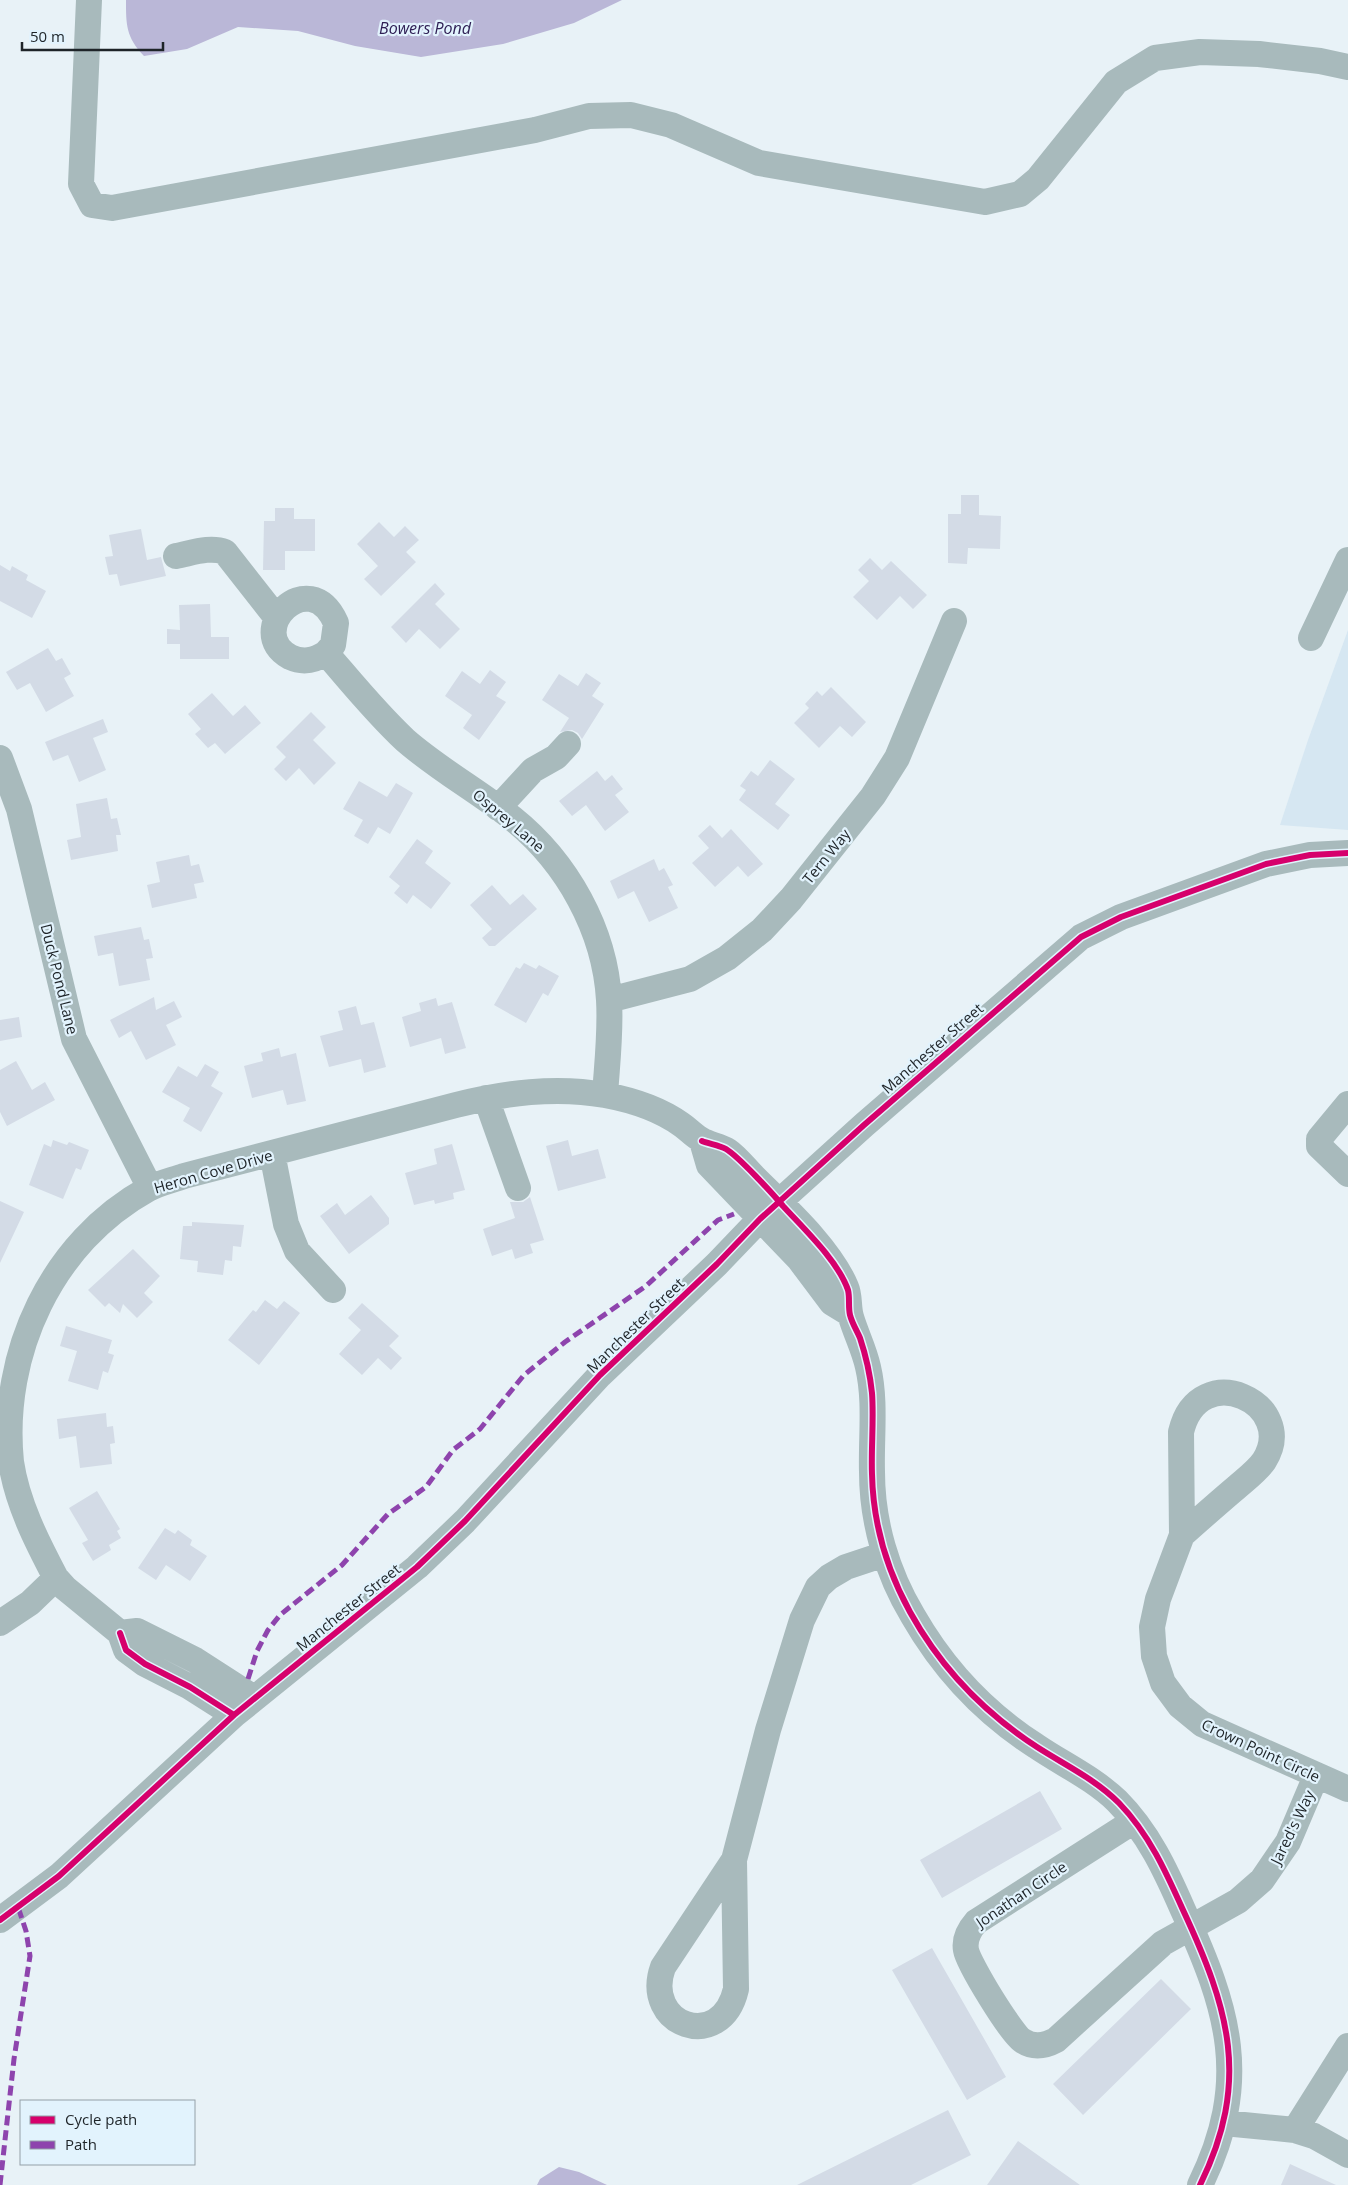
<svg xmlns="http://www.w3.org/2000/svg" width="1348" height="2185" viewBox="0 0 1348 2185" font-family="'Open Sans',sans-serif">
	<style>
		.built { fill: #d6e7f2 }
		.water { fill: #bab7d7 }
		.building { fill: #d3dbe6 }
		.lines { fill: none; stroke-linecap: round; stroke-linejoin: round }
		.minor { stroke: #a8babc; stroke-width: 26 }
		.quiet { stroke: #8e44ad; stroke-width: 5; stroke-dasharray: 10 5; stroke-linecap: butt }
		.cycleway-casing { stroke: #e2f3fd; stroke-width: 9 }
		.cycleway { stroke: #d6006c; stroke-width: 6 }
		.labels { text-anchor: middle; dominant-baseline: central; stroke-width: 4.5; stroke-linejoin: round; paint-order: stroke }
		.street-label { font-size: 15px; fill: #1e2428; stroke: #e2f3fd }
		.water-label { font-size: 16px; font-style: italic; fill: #2f2055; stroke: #e2f3fd }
	</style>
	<rect width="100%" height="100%" fill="#e8f2f7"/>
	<path class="built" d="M1348 630V830L1280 825 1308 740Z"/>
	<path class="water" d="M126 0H622L574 23 503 44 421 57 355 46 298 31 238 27 187 49 144 56C126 37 126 25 126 0Z
		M559 2167 579 2172 607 2185H537L540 2179Z"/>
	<path class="building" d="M961 495H979V515L1001 516 1000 549 968 548 967 564 948 563V514H961Z
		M275 508H294V519H315V551H285V570H263L264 521H275Z
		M379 522 394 537 405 526 419 540 406 552 416 562 381 596 364 579 378 566 357 544Z
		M141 529 147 560 161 557 166 576 120 586 117 574 109 575 105 557 113 556 109 535Z
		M870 558 882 570 891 561 927 595 913 609 900 596 877 620 853 597 869 581 858 570Z
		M0 565 10 571 12 566 28 575 26 580 46 591 32 618 0 601Z
		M435 583 445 594 435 604 460 629 440 649 419 629 406 643 391 627Z
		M210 604 211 637H229V659H180V644H167V629L180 630 179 605Z
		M48 648 56 661 62 658 71 674 64 678 74 696 46 712 30 683 17 690 6 672Z
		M490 670 506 682 496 696 506 702 479 740 463 728 472 715 445 696 462 671 480 684Z
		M586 673 601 683 592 696 604 704 582 739 578 733 572 730 560 732 569 718 542 700 559 674 578 686Z
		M831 687 866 722 852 737 840 726 819 748 794 723 809 708 805 704 817 691 822 696Z
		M212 693 233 716 245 705 261 723 225 754 215 743 208 748 195 734 201 729 188 714Z
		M311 712 326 727 313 740 336 763 314 785 299 768 286 781 274 769 286 757 276 747Z
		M103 719 108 732 93 738 106 770 79 782 68 755 53 761 45 742Z
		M770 760 795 779 775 804 790 815 778 830 739 800 746 790 740 786 751 771 758 776Z
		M597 771 605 781 612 775 623 789 615 795 629 812 605 831 586 805 572 816 559 801Z
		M359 781 387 797 396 783 413 793 390 834 378 827 368 844 354 836 363 820 343 809Z
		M107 798 111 819 117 818 121 835H116L118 851 71 860 67 840 81 837 76 804Z
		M710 825 722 838 731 829 763 864 748 877 738 866 715 887 692 863 709 848 698 836Z
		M417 839 433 851 425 863 451 883 431 909 413 895 407 904 394 893 400 886 389 877Z
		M189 855 191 866 199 864 204 882 194 884 197 898 152 908 147 885 160 882 156 862Z
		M654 859 659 871 664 868 673 885 668 887 678 908 649 922 634 891 618 899 610 881Z
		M492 885 510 905 523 894 537 909 495 946H489L482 938 492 929 470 905Z
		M141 927 144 940 149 939 153 958 146 959 150 980 119 986 113 953 98 956 94 936Z
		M524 963 536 969 539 965 559 976 548 996 543 993 526 1023 494 1005 516 967 520 969Z
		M154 997 156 1010 174 1001 182 1017 166 1025 176 1045 146 1060 131 1031 119 1038 110 1020Z
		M436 998 438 1006 452 1002 466 1048 445 1054 441 1038 410 1047 402 1017 421 1011 419 1003Z
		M356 1006 361 1025 374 1022 386 1067 364 1073 361 1059 329 1067 320 1036 343 1030 338 1011Z
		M19 1017 22 1037 0 1041V1020Z
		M279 1048 281 1057 296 1053 306 1101 287 1105 283 1090 252 1098 244 1066 263 1061 261 1053Z
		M16 1061 32 1090 45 1082 55 1100 7 1126 0 1112V1070Z
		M205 1064 219 1072 211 1086 223 1093 201 1132 183 1121 190 1108 162 1092 178 1066 197 1077Z
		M53 1140 67 1145 69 1142 89 1150 81 1170 76 1168 63 1199 29 1185 44 1144 51 1147Z
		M568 1140 572 1156 598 1149 606 1178 558 1191 546 1146Z
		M452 1144 465 1190 453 1193 454 1199 435 1204 434 1200 414 1205 405 1173 437 1164 434 1149Z
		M371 1195 389 1218V1224L349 1254 320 1216 337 1203 345 1215Z
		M530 1197 544 1240 530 1244 533 1253 515 1259 512 1249 492 1256 483 1229 515 1218 510 1202H523Z
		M0 1201 24 1212 0 1263Z
		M192 1222 244 1225 241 1247 233 1246 232 1261 225 1260 223 1275 197 1272 198 1261 180 1259 183 1226H192Z
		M133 1249 160 1276 144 1293 153 1302 137 1318 123 1304 120 1313 109 1303 105 1307 88 1290Z
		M265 1300 277 1309 284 1301 300 1313 259 1365 228 1340 253 1310 256 1312Z
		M362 1303 399 1336 389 1346 402 1358 391 1370 378 1358 362 1375 339 1354 361 1330 348 1318Z
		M66 1326 112 1340 108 1353 114 1355 108 1373 103 1371 98 1390 68 1381 77 1351 60 1346Z
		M106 1413 107 1427 113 1426 115 1443 110 1444 112 1464 80 1468 76 1436 59 1439 57 1419Z
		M97 1491 120 1529 117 1531 121 1538 109 1545 111 1550 93 1561 82 1543 88 1540 69 1508Z
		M165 1528 175 1534 178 1530 192 1540 190 1545 207 1556 190 1581 166 1565 156 1580 138 1568Z
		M1040 1791 1062 1829 942 1898 920 1860Z
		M932 1948 1006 2077 967 2100 892 1970Z
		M1161 1979 1191 2009 1083 2115 1053 2084Z
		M948 2110 971 2155 911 2185H797Z
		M1018 2141 1080 2185H987Z
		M1290 2164 1336 2185H1281Z"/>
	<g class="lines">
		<path class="minor" d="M89 0 81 184 92 205 112 208 535 130 589 116 631 115 671 125 759 163 985 202 1020 194 1038 179 1116 82 1155 58 1200 52 1259 54 1320 61 1348 67
			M176 556C192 553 210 546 225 552L276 617
			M1311 638 1348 560
			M326 653C314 661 303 663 290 657 243 632 309 562 336 623L333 645 326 653C352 683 376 713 405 740 438 769 478 791 512 818 567 862 605 930 609 1000 611 1032 607 1064 605 1095
			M0 758 19 809 74 1039 150 1188
			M498 808 533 770 556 757 568 744
			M609 1000 690 979 727 958 762 930 791 899 873 796 897 758 954 621
			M486 1098 518 1188
			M1348 1104 1319 1139V1146L1348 1174
			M702 1141 709 1165 799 1259 832 1303 850 1314
			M272 1153 286 1224 297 1251 333 1290
			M1182 1535C1200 1519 1218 1503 1237 1487 1246 1479 1257 1471 1264 1461 1300 1404 1199 1356 1181 1432L1182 1535 1158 1599 1152 1627 1154 1656 1163 1683 1180 1706 1202 1724 1348 1789
			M0 1623 30 1603 56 1578
			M120 1633 137 1631 195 1660 254 1698
			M234 1715 190 1687 145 1664 126 1650 120 1633 65 1588 56 1578C37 1542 17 1503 11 1462 0 1353 52 1242 148 1189 159 1183 173 1180 184 1176L456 1105C505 1093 555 1086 605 1095 632 1100 660 1109 682 1125 688 1129 693 1135 700 1139 708 1145 719 1145 728 1151 737 1157 746 1169 754 1177 785 1208 829 1247 846 1287 850 1296 848 1307 851 1317 856 1334 864 1349 868 1367 876 1401 871 1437 872 1472 872 1522 887 1573 913 1616 944 1670 983 1712 1036 1746 1064 1765 1093 1778 1117 1801 1148 1832 1166 1871 1183 1910 1229 2010 1251 2081 1200 2185
			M1134 1821 976 1922C969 1930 964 1939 966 1950 968 1963 1012 2035 1023 2041 1034 2048 1045 2046 1056 2040L1163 1943 1238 1901 1262 1880 1288 1842 1316 1776
			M734 1860 663 1967C642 2025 721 2054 736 1989L734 1860 768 1730 802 1620 818 1587 829 1577 846 1567 885 1554
			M0 1920 59 1876 234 1715 417 1567 465 1521 600 1375 717 1264 760 1219 864 1125 1081 937 1121 917 1266 864 1310 855 1348 853
			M1224 2123 1295 2130 1314 2136 1348 2155
			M1295 2130 1348 2046"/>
		<path class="quiet" d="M248 1679 257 1651 268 1630 280 1615 342 1565 388 1514 426 1487 453 1450 480 1429 524 1375 565 1342 646 1286 718 1220 734 1214
			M0 2185 14 2059 30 1956 26 1931 18 1907"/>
		<defs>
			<path id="cycleway" d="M702 1141C709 1144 719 1145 726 1149 739 1157 772 1193 783 1206 804 1229 838 1261 848 1290 850 1298 848 1307 850 1315 852 1323 857 1331 860 1338 866 1356 870 1374 872 1393 874 1420 871 1447 872 1474 873 1522 887 1570 910 1612 941 1668 983 1712 1037 1747 1065 1765 1095 1779 1119 1803 1149 1834 1166 1872 1183 1910 1229 2009 1251 2081 1200 2185
				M120 1633 126 1650 145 1664 190 1687 234 1715
				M0 1920 59 1876 234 1715 417 1567 465 1521 600 1375 717 1264 760 1219 864 1125 1081 937 1121 917 1266 864 1310 855 1348 853"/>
		</defs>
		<use href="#cycleway" class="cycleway-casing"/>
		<use href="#cycleway" class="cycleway"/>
	</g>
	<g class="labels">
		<g class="street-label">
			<text transform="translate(509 820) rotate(40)">Osprey Lane</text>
			<text transform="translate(826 856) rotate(-51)">Tern Way</text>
			<text transform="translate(60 979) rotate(76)">Duck Pond Lane</text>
			<text transform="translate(932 1048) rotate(-41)">Manchester Street</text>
			<text transform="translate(213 1171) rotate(-16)">Heron Cove Drive</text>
			<text transform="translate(635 1325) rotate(-44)">Manchester Street</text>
			<text transform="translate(348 1607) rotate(-39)">Manchester Street</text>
			<text transform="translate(1261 1750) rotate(25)">Crown Point Circle</text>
			<text transform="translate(1292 1827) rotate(-64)">Jared's Way</text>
			<text transform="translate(1021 1894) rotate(-34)">Jonathan Circle</text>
		</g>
		<g class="water-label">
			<text x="425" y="28">Bowers Pond</text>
		</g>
	</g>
	<rect x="20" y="2100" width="175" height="65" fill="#e2f3fd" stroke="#94a0a8"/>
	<rect x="30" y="2116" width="25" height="8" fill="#d6006c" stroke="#94a0a8"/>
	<text x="65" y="2125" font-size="15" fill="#1e2428">Cycle path</text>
	<rect x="30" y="2141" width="25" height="8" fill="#8e44ad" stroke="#94a0a8"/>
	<text x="65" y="2150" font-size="15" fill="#1e2428">Path</text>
	<path d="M22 42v8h141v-8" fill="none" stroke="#1e2428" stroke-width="2.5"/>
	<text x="30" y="42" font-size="15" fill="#1e2428" stroke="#e2f3fd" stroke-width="4" paint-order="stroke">50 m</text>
</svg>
